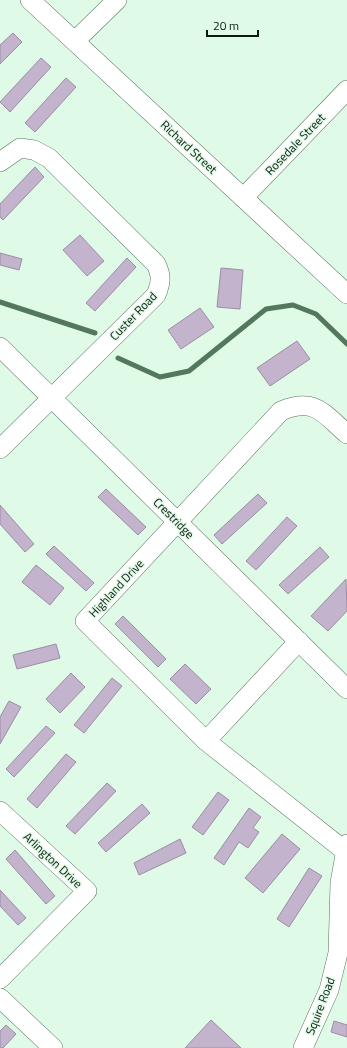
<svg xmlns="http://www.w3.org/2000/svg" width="347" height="1048" viewBox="0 0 347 1048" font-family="'Titillium Web',sans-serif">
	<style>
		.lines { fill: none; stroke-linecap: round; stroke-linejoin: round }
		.stream { stroke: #54775f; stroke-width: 5 }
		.building { fill: #c3b3cc; stroke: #9c8da5 }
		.minor-casing { stroke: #58705f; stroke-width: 20 }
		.minor { stroke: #fff; stroke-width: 19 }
		.labels { text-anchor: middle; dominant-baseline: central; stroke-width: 3; stroke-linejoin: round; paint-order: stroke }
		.street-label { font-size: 12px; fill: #0e1811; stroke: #dffae6 }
	</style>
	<rect width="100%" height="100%" fill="#dffae6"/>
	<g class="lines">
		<path class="stream" d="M0 302 95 333
			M118 358 160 377 189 371 266 309 293 305 316 314 347 344"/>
	</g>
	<path class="building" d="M13 33 22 42 0 64V45Z
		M41 58 51 67 10 112 0 102Z
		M66 78 76 87 35 132 25 123Z
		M35 167 44 177 3 220 0 217V204Z
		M80 235 104 261 87 276 63 250Z
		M0 253 22 259 19 270 0 265Z
		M127 258 136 267 95 311 86 303Z
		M221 268 243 270 240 309 217 307Z
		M200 308 214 327 181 349 168 330Z
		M297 341 310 359 270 386 257 368Z
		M106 489 146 527 138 535 98 497Z
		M258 494 267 503 222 544 214 535Z
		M0 505 34 544 25 552 0 524Z
		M287 517 297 526 256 570 246 561Z
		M54 546 94 583 86 591 46 554Z
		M320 547 329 557 288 594 279 585Z
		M36 565 64 588 50 605 22 582Z
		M346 579 347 611 328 631 311 616Z
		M123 616 166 659 158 667 115 624Z
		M56 644 60 658 17 669 13 655Z
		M185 664 211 689 196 704 170 679Z
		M71 673 85 687 60 713 46 699Z
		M112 678 122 686 84 733 74 725Z
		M9 701 21 707 0 744V717Z
		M46 726 55 733 14 777 6 769Z
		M66 754 76 762 37 808 27 799Z
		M107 783 116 791 75 834 66 826Z
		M218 792 229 800 203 835 192 827Z
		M142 804 150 813 106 852 98 843Z
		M249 808 261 817 253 828 259 832 248 848 239 842 224 865 214 858Z
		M282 834 300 849 263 893 245 878Z
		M180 839 186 853 139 875 134 863Z
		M15 850 55 896 46 904 6 859Z
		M309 868 322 876 289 927 277 919Z
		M0 890 26 918 18 925 0 906Z
		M211 1020 241 1048H185Z
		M334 1021 347 1025V1037L331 1032Z
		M6 1025 16 1034 3 1048H0V1031Z"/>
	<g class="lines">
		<defs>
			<path id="minor" d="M30 0 347 294
				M75 41 117 0
				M0 162 20 148 34 150 49 158 156 264C162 276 161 283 156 295L0 449
				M243 198 347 90
				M0 347 347 689
				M206 741 299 641
				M0 811 87 891 0 979
				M345 851 206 741 85 621 281 411C315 397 323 413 347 434
				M0 998 53 1048
				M303 1048 329 990 338 953 340 883 347 844"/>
		</defs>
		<use href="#minor" class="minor-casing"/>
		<use href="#minor" class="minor"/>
	</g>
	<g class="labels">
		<g class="street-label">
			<text transform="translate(295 144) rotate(-46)">Rosedale Street</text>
			<text transform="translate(189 147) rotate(43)">Richard Street</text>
			<text transform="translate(133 316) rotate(-46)">Custer Road</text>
			<text transform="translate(174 518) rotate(45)">Crestridge</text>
			<text transform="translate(116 588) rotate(-47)">Highland Drive</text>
			<text transform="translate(53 860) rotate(43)">Arlington Drive</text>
			<text transform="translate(320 1006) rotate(-69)">Squire Road</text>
		</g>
	</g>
	<path d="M207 30v6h51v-6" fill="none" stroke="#0e1811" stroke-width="2"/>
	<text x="213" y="30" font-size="12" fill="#0e1811" stroke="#dffae6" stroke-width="3" paint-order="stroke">20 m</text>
</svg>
